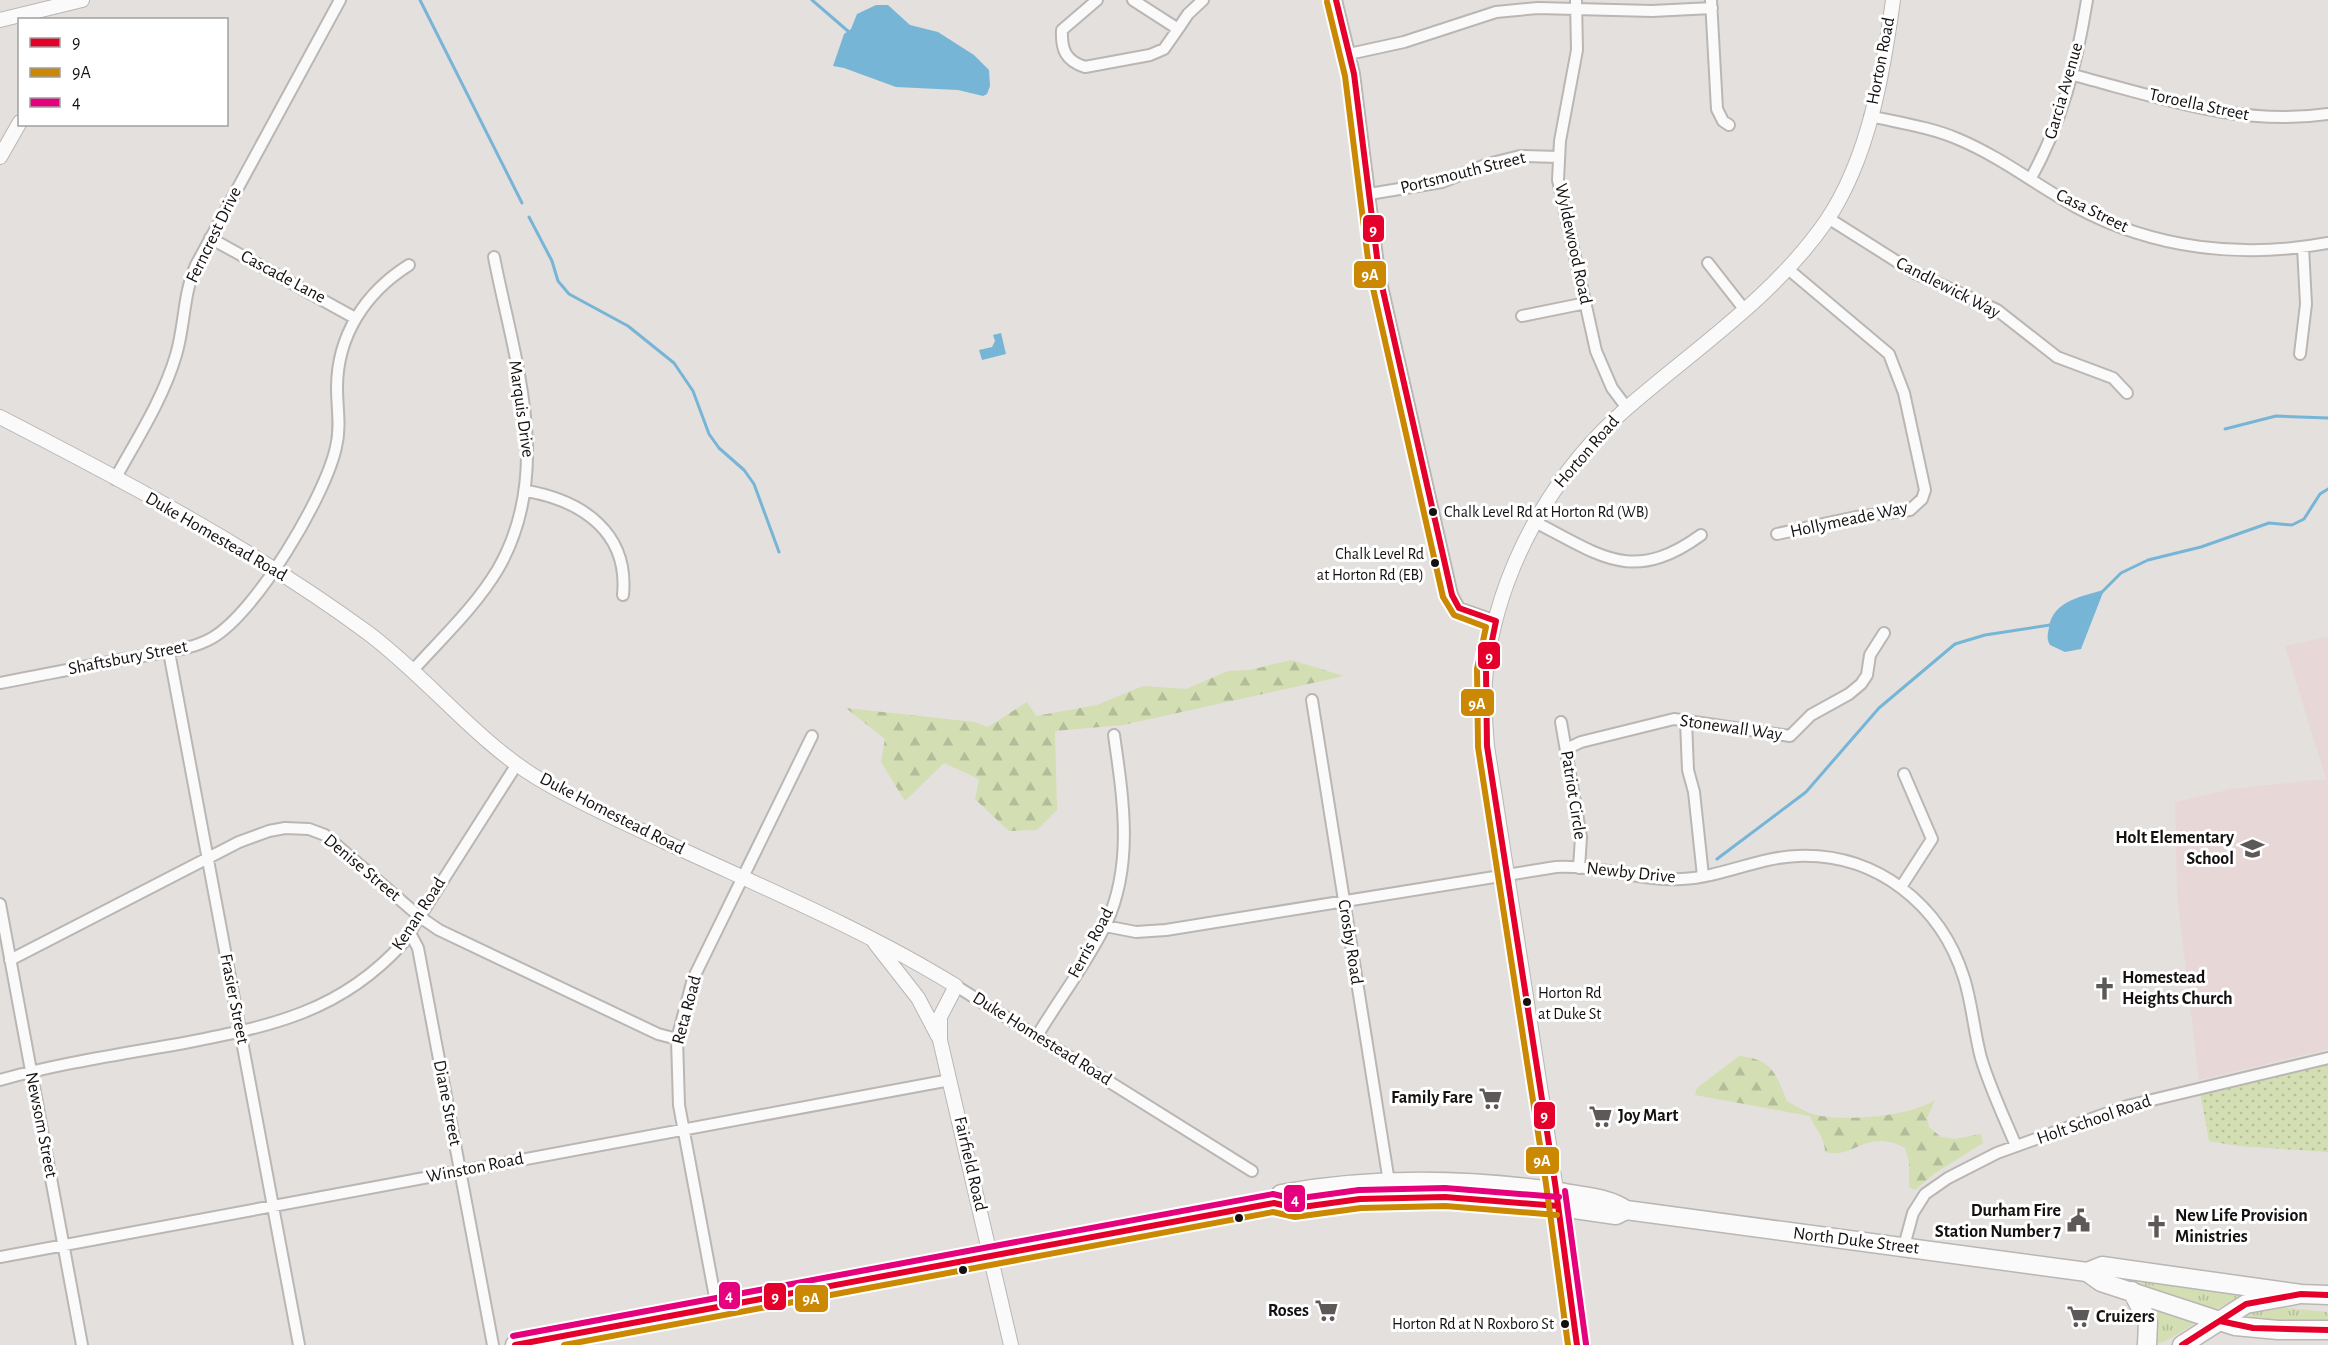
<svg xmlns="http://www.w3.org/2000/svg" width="2328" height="1345" viewBox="0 0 2328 1345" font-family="'Alegreya Sans',sans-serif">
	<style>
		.education { fill: #e7d7d7 }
		.grass { fill: url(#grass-tufts) }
		.forest { fill: url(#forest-firs) }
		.park { fill: url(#park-dots) }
		.water { fill: #77b5d6 }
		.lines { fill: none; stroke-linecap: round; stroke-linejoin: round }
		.stream { stroke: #77b5d6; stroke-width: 3 }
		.minor-casing { stroke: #b9b6b4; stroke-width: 14 }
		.tertiary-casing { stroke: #b9b6b4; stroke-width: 16 }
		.primary-casing { stroke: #b9b6b4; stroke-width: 21 }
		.trunk-casing { stroke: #b9b6b4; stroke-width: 21 }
		.minor { stroke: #fbfafa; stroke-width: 10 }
		.tertiary { stroke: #fbfafa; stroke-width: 14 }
		.primary { stroke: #fbfafa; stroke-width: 18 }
		.trunk { stroke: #fbfafa; stroke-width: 18 }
		.bus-1-casing { stroke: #fff; stroke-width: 10 }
		.bus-2-casing { stroke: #fff; stroke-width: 10 }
		.bus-3-casing { stroke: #fff; stroke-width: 10 }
		.bus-1 { stroke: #e4002b; stroke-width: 6 }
		.bus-2 { stroke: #ca8803; stroke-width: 6 }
		.bus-3 { stroke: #e5007d; stroke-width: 6 }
		.bus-dot { fill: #141110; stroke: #fff; stroke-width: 2 }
		.labels { text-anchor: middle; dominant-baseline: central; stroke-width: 6; stroke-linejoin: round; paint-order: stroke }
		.bus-label { font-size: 16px; fill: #141110; stroke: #fff; text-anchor: start }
		.street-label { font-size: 18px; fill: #141110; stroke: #fff }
		.poi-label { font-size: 18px; font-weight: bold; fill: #141110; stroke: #fff; text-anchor: end }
		.line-badge { stroke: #fff; stroke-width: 2 }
		.badge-label { font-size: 16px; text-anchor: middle; font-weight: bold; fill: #fff }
	</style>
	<defs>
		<pattern id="grass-tufts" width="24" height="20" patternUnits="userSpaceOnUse" patternTransform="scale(1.5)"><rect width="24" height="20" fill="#d3deb3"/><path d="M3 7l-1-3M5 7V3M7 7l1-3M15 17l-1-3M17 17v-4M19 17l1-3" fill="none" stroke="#b4bd99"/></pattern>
		<pattern id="forest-firs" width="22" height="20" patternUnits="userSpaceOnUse" patternTransform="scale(1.5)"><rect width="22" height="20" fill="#d3deb3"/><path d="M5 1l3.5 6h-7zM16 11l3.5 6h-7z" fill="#b4bd99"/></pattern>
		<pattern id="park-dots" width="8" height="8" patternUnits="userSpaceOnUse" patternTransform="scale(1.5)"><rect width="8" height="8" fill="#d3deb3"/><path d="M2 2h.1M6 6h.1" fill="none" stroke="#b4bd99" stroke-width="1.8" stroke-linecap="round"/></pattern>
	</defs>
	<rect width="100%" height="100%" fill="#e4e0de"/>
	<path class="education" d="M2328 637V1049L2199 1080 2177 894 2175 802 2232 789 2326 779 2285 646Z"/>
	<path class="grass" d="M2117 1274 2245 1295 2214 1310 2116 1279Z
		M2149 1305 2197 1322 2166 1341 2153 1345Z
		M2277 1307 2328 1312V1325L2253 1320 2239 1316V1314Z"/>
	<path class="forest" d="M1291 660 1344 676 1123 725 1055 731 1057 810 1037 830 1009 831 975 799 979 779 944 763 905 801 881 762 885 739 846 708 974 722 988 727 1027 702 1036 716 1097 705 1143 686 1186 689 1228 671 1250 670Z
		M1739 1056C1772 1059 1776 1074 1787 1101 1797 1107 1809 1114 1821 1116 1851 1121 1911 1116 1935 1100L1927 1118 1929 1127 1941 1137 1955 1139 1981 1134 1983 1143 1935 1173 1915 1190 1909 1187V1161L1905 1148C1867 1127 1853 1160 1825 1152 1825 1136 1815 1130 1810 1116L1695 1095 1697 1088Z"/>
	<path class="park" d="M2328 1061V1152L2237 1146 2209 1141 2200 1092Z"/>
	<path class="water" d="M876 5H888L910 25 938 32 974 55 989 70 990 86 987 94 983 96 958 90 896 87 844 68 833 66 844 34 851 29 857 14Z
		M1001 333 1006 354 982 360 979 350 992 347 995 341 993 335Z
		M2104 590 2081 649 2065 652 2050 645C2046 638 2048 634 2049 627 2053 601 2082 596 2104 590Z"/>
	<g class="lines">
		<path class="stream" d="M420 0 522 203
			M812 0 849 32
			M529 217 552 261 558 281 569 294 628 326 674 363 693 391 709 434 719 448 744 470 754 484 779 552
			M2225 429 2276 416 2328 418
			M2102 592 2121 573 2148 560 2201 547 2269 523 2292 525 2304 519 2320 494 2328 489
			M1717 859 1806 792 1879 708 1955 644 1985 635 2050 625"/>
		<defs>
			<path id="minor" d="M1097 0 1062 30C1061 50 1066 61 1085 67L1150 55 1164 49 1178 29
				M1133 0 1178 29 1188 14 1203 0
				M1336 0 1354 74 1379 273 1452 595 1459 608 1496 621
				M1576 0 1577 50 1560 141 1558 180 1596 351 1612 388 1627 408
				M1711 0 1717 109 1723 121 1729 125
				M1349 54 1404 42 1496 12 1538 8 1652 11 1712 8
				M2073 75C2158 97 2240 127 2328 114
				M1870 116C1900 123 1930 127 1958 139 2001 157 2036 185 2076 207 2154 249 2242 259 2328 243
				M2031 178C2062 122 2077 63 2087 0
				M1369 194 1442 182 1488 164 1520 156 1558 157
				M1828 218 1915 273 1997 310 2057 357 2113 378 2127 393
				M210 238 355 318
				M1708 263 1744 309
				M1522 316 1586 303
				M2300 354 2306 304 2303 247
				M115 479C137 439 163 399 176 355 185 325 183 294 196 265L340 0
				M527 491C583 501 629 533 623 595
				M1535 522C1600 555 1632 585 1701 535
				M1777 534 1856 517 1910 510 1922 499 1925 490 1904 393 1889 354 1788 269
				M169 652 299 1345
				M413 670C442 638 476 606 498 569 555 470 514 360 494 257
				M0 683C48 674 95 664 143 656 166 651 191 650 212 638 256 613 326 495 336 447 341 427 337 408 337 388 337 335 366 292 409 265
				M1312 700 1389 1182
				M1686 721 1688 770 1694 792 1703 876
				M1561 722 1581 837 1579 868
				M1566 749 1581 742 1674 719 1790 736 1811 715 1849 694 1861 684 1867 675 1870 655 1884 633
				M1901 887 1932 839 1904 774
				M0 904 82 1345
				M1105 926 1136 932 1166 930 1556 867C1599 865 1640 881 1682 879 1722 877 1759 857 1798 856 1877 853 1941 905 1964 978 1972 1003 1974 1032 1981 1058 1990 1088 2004 1117 2016 1146
				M410 933 418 948 493 1345
				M10 960 239 842 269 831 285 828 309 829 325 835 420 917 439 930 658 1034 677 1039
				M956 986 1252 1171
				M1037 1036C1059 999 1087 963 1106 924 1134 864 1123 798 1114 735
				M0 1080C60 1063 122 1054 184 1043 271 1026 341 1012 403 943L517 764
				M1904 1246 1913 1213 1925 1194 1948 1178 1997 1153 2127 1106 2328 1058
				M0 1257 950 1080
				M717 1308 679 1105 677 1039 693 979 812 736"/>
			<path id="tertiary" d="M0 20 82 0
				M0 157 20 122
				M0 417C126 482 254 549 368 633 427 677 477 742 539 779 577 802 619 820 659 839 759 886 862 928 956 986L940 1017V1040L1011 1345
				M875 943 918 998 938 1036
				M1577 1345 1555 1183 1487 746C1485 721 1483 695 1486 670 1498 570 1552 473 1627 408 1696 348 1775 296 1827 220 1869 157 1883 73 1893 0"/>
			<path id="primary" d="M2182 1345 2246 1304 2296 1295"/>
			<path id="trunk" d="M1274 1203 1281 1194C1375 1177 1472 1179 1565 1193 1586 1197 1609 1198 1626 1210L2087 1272 2101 1282 2235 1326 2278 1330H2328
				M2087 1272 2102 1266 2301 1294 2328 1295
				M2132 1291 2148 1322 2147 1345
				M515 1345 1274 1203 1284 1209 1332 1202 1411 1196 1526 1202 1616 1215 1626 1210"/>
		</defs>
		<use href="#minor" class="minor-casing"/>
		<use href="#tertiary" class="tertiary-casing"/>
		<use href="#primary" class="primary-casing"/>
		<use href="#trunk" class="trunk-casing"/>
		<use href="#minor" class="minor"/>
		<use href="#tertiary" class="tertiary"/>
		<use href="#primary" class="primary"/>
		<use href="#trunk" class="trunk"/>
		<defs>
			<path id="bus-1" d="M1336 0 1354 74 1379 273 1452 595 1459 608 1496 621 1486 670 1487 746 1555 1183 1577 1345
				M2220 1321 2253 1328 2328 1330
				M515 1345 1274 1203 1295 1208 1360 1199 1445 1197 1558 1206
				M2182 1345 2246 1304 2301 1294 2328 1295"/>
			<path id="bus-2" d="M1327 2 1345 76 1370 275 1443 597 1454 615 1486 627 1477 669 1478 747 1546 1184 1568 1345
				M564 1345 1273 1212 1295 1217 1361 1208 1445 1206 1557 1215"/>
			<path id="bus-3" d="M1565 1191 1586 1344
				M513 1336 1273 1194 1294 1199 1359 1190 1445 1188 1559 1197"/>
		</defs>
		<use href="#bus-1" class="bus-1-casing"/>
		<use href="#bus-2" class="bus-2-casing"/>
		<use href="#bus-3" class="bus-3-casing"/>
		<use href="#bus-1" class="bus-1"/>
		<use href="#bus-2" class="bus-2"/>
		<use href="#bus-3" class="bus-3"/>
	</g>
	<defs>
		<symbol id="school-bare" viewBox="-9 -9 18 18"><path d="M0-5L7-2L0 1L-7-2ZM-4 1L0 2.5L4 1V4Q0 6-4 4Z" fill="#5d5958" stroke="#fff" stroke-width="2.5" paint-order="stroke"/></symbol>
		<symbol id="church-bare" viewBox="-9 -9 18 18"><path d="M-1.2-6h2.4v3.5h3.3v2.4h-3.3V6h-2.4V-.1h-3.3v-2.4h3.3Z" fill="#5d5958" stroke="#fff" stroke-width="2.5" paint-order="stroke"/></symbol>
		<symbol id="supermarket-bare" viewBox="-9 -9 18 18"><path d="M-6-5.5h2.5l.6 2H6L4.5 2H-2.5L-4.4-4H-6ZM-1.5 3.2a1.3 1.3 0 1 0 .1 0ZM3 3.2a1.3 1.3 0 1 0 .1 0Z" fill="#5d5958" stroke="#fff" stroke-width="2.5" paint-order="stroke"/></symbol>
		<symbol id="civic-bare" viewBox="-9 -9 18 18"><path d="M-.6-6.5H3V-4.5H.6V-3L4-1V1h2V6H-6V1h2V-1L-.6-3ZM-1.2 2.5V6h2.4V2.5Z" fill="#5d5958" stroke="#fff" stroke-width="2.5" paint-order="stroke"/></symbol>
	</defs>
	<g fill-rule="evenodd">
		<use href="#school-bare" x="2236" y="832" width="33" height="33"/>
		<use href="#church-bare" x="2088" y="972" width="33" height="33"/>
		<use href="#supermarket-bare" x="1474" y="1082" width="33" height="33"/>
		<use href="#supermarket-bare" x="1584" y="1100" width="33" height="33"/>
		<use href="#civic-bare" x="2062" y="1204" width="33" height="33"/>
		<use href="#church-bare" x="2140" y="1210" width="33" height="33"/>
		<use href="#supermarket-bare" x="1310" y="1294" width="33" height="33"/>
		<use href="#supermarket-bare" x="2062" y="1300" width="33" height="33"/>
	</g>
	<g class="bus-dot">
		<circle cx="1433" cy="512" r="5"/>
		<circle cx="1435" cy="563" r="5"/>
		<circle cx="1527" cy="1002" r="5"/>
		<circle cx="1239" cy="1218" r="5"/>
		<circle cx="963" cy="1270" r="5"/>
		<circle cx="1565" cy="1324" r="5"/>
	</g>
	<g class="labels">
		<g class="bus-label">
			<text x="1444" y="512">Chalk Level Rd at Horton Rd (WB)</text>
			<text x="1424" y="554" text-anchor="end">Chalk Level Rd<tspan x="1424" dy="21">at Horton Rd (EB)</tspan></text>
			<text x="1538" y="993">Horton Rd<tspan x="1538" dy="21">at Duke St</tspan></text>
			<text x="1554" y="1324" text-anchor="end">Horton Rd at N Roxboro St</text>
		</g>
		<g class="street-label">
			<text transform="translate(1881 61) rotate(-79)">Horton Road</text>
			<text transform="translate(2064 91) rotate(-74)">Garcia Avenue</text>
			<text transform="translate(2199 105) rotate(12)">Toroella Street</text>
			<text transform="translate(1463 173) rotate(-14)">Portsmouth Street</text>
			<text transform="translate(2092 211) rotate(26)">Casa Street</text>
			<text transform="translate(214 235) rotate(-64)">Ferncrest Drive</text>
			<text transform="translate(1573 244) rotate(78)">Wyldewood Road</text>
			<text transform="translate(283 277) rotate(28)">Cascade Lane</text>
			<text transform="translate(1948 288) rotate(27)">Candlewick Way</text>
			<text transform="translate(521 409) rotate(82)">Marquis Drive</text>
			<text transform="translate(1587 452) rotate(-49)">Horton Road</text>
			<text transform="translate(1849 520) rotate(-12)">Hollymeade Way</text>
			<text transform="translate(216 537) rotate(30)">Duke Homestead Road</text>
			<text transform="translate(128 658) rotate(-11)">Shaftsbury Street</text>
			<text transform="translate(1731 728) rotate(8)">Stonewall Way</text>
			<text transform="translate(1573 795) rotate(81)">Patriot Circle</text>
			<text transform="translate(612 814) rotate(27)">Duke Homestead Road</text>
			<text transform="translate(362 868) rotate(40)">Denise Street</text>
			<text transform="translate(1631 873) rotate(6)">Newby Drive</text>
			<text transform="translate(419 914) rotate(-57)">Kenan Road</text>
			<text transform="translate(1350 942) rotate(81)">Crosby Road</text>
			<text transform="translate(1091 943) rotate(-62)">Ferris Road</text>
			<text transform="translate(234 999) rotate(79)">Frasier Street</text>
			<text transform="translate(687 1010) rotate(-75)">Reta Road</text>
			<text transform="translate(1042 1039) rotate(32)">Duke Homestead Road</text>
			<text transform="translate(447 1103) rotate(79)">Diane Street</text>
			<text transform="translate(2094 1120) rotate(-19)">Holt School Road</text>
			<text transform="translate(41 1125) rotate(79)">Newsom Street</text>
			<text transform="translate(970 1164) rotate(77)">Fairfield Road</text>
			<text transform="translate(475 1168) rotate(-11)">Winston Road</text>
			<text transform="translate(1856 1241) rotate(7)">North Duke Street</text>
		</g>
		<g class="poi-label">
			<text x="2234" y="838">Holt Elementary<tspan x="2234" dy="21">School</tspan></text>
			<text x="2122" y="978" text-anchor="start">Homestead<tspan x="2122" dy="21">Heights Church</tspan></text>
			<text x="1473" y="1098">Family Fare</text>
			<text x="1618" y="1116" text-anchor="start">Joy Mart</text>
			<text x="2061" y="1211">Durham Fire<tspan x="2061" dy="21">Station Number 7</tspan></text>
			<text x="2175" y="1216" text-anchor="start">New Life Provision<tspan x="2175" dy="21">Ministries</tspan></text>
			<text x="1309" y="1311">Roses</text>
			<text x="2096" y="1317" text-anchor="start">Cruizers</text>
		</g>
	</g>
	<g class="line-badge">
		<rect x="1362" y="214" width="23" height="29" rx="6" fill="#e4002b"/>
		<rect x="1353" y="260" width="34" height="29" rx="6" fill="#ca8803"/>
		<rect x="1477" y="641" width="24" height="29" rx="6" fill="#e4002b"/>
		<rect x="1460" y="688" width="35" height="29" rx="6" fill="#ca8803"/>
		<rect x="1533" y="1101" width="23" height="29" rx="6" fill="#e4002b"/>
		<rect x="1525" y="1146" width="35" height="29" rx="6" fill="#ca8803"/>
		<rect x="1283" y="1184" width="23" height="29" rx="6" fill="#e5007d"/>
		<rect x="718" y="1281" width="23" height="29" rx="6" fill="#e5007d"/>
		<rect x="763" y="1282" width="24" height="29" rx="6" fill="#e4002b"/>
		<rect x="794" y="1284" width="35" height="29" rx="6" fill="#ca8803"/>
	</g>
	<g class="badge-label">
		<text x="1373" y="235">9</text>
		<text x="1370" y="280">9A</text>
		<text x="1489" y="662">9</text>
		<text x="1477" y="709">9A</text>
		<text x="1544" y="1121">9</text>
		<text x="1542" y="1166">9A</text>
		<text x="1295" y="1205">4</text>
		<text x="729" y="1301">4</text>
		<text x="775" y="1302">9</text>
		<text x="811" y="1304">9A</text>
	</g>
	<rect x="18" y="18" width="210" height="108" fill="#ffffff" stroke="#a1a09f" stroke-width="1.5"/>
	<rect x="30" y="38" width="30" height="9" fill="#e4002b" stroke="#a1a09f" stroke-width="1.5"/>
	<text x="72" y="48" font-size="18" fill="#141110">9</text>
	<rect x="30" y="68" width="30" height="9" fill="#ca8803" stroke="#a1a09f" stroke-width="1.5"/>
	<text x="72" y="78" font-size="18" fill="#141110">9A</text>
	<rect x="30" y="98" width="30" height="9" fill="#e5007d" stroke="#a1a09f" stroke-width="1.5"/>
	<text x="72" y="108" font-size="18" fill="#141110">4</text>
</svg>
